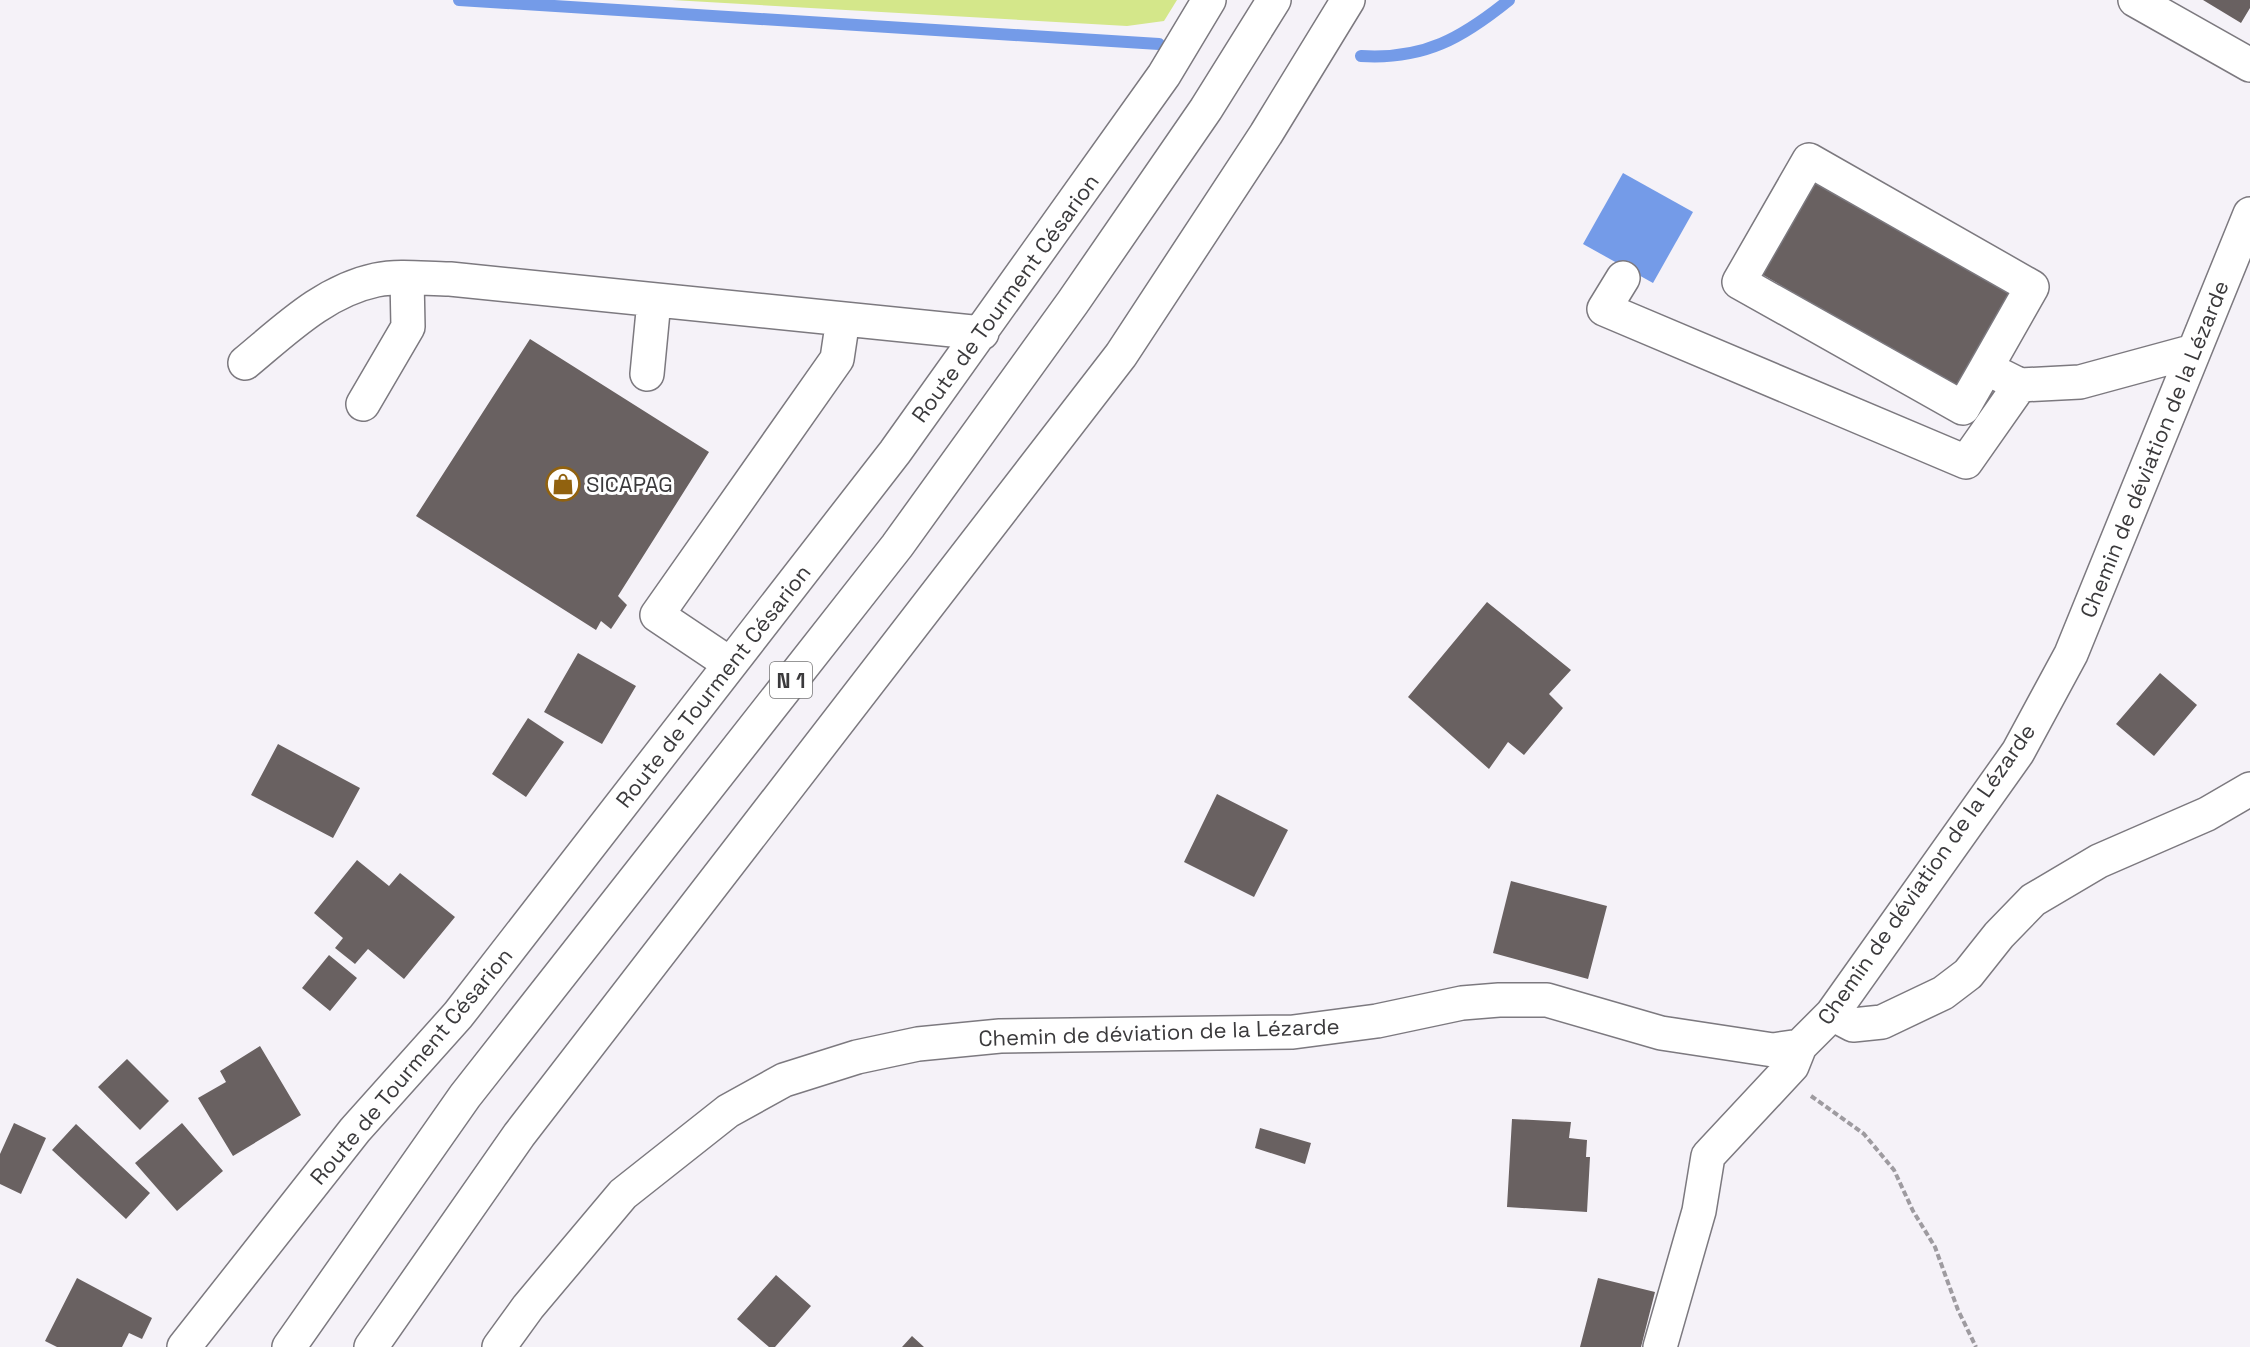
<svg xmlns="http://www.w3.org/2000/svg" width="2250" height="1347" viewBox="0 0 2250 1347" font-family="'Space Grotesk',sans-serif">
	<style>
		.green { fill: #d4e78a }
		.water { fill: #749be8 }
		.lines { fill: none; stroke-linecap: round; stroke-linejoin: round }
		.stream { stroke: #749be8; stroke-width: 12 }
		.building { fill: #696161 }
		.minor-casing { stroke: #7c797f; stroke-width: 36 }
		.highway-casing { stroke: #7c797f; stroke-width: 36 }
		.path { stroke: #9e9ba0; stroke-width: 4; stroke-dasharray: 6 3; stroke-linecap: butt }
		.minor { stroke: #fff; stroke-width: 33 }
		.highway { stroke: #fff; stroke-width: 33 }
		.labels { text-anchor: middle; dominant-baseline: central; stroke-width: 6; stroke-linejoin: round; paint-order: stroke }
		.shield { fill: #fff; stroke: #767576; stroke-width: 1.5 }
		.shield-label { font-size: 21px; font-weight: bold; fill: #3b3a3c }
		.street-label { font-size: 22px; fill: #3b3a3c; stroke: #fff }
		.poi-label { font-size: 22px; fill: #3b3a3c; stroke: #fff; text-anchor: start }
	</style>
	<rect width="100%" height="100%" fill="#f5f2f8"/>
	<path class="green" d="M672 0H1177L1164 21 1127 26Z"/>
	<path class="water" d="M1623 173 1693 212 1653 283 1583 244Z"/>
	<g class="lines">
		<path class="stream" d="M459 0 1159 44
			M1361 56C1424 60 1462 38 1509 0"/>
	</g>
	<path class="building" d="M2203 0H2250V8L2241 23Z
		M1815 175 2012 291 1955 387 1758 272Z
		M530 339 709 452 618 596 627 605 611 629 601 621 596 630 416 516Z
		M1487 602 1571 670 1549 694 1563 708 1524 755 1508 742 1489 769 1408 697Z
		M578 653 636 686 602 744 544 712Z
		M2160 673 2197 705 2154 756 2116 724Z
		M528 718 564 742 526 797 492 774Z
		M278 744 360 788 333 838 251 795Z
		M1217 794 1288 830 1254 897 1184 862Z
		M357 860 389 886 400 873 455 917 404 979 368 949 355 964 335 948 343 938 314 913Z
		M1511 881 1607 906 1588 979 1493 953Z
		M329 955 357 978 330 1011 302 988Z
		M260 1046 301 1115 233 1156 198 1098 226 1082 220 1071Z
		M127 1059 169 1101 140 1130 98 1087Z
		M1512 1119 1571 1122 1569 1138 1587 1140 1586 1157H1590L1587 1212 1507 1207Z
		M14 1123 46 1138 21 1194 0 1184V1154Z
		M182 1123 223 1171 177 1211 135 1163Z
		M76 1124 150 1193 126 1219 52 1150Z
		M1260 1128 1311 1143 1305 1164 1255 1148Z
		M776 1275 811 1306 775 1347H769L737 1319Z
		M77 1278 152 1318 142 1339 129 1333 122 1347H57L45 1341Z
		M1598 1278 1655 1292 1641 1347H1580Z
		M912 1336 924 1347H902Z"/>
	<g class="lines">
		<defs>
			<path id="minor" d="M2135 0 2250 65
				M1623 278 1604 309 1966 462 2020 385 2080 382 2194 351
				M245 363C285 330 324 291 376 280 400 275 426 279 450 279L982 333
				M1986 368 1963 408 1739 282 1809 160 2032 287 1986 368 2020 385
				M647 374 654 301
				M363 404 408 327 407 278
				M730 664 657 615 837 359 843 319
				M1832 1014 1853 1025 1882 1022 1943 993 1968 974 1999 935 2033 900 2099 861 2207 814 2250 789
				M184 1347 355 1130 458 1015 895 452 1164 75 1209 0
				M499 1347 528 1307 623 1194 728 1111 784 1080 857 1057 918 1044 1000 1036 1293 1032 1377 1021 1462 1003 1499 1000H1547L1661 1033 1773 1050 1800 1046 1832 1014 2018 752 2071 654 2250 214
				M1660 1347 1699 1211 1708 1156 1792 1066 1800 1046"/>
			<path id="highway" d="M289 1347 465 1096 897 546 1073 302 1206 109 1274 0
				M371 1347 519 1135 1121 355 1266 134 1348 0"/>
		</defs>
		<use href="#minor" class="minor-casing"/>
		<use href="#highway" class="highway-casing"/>
		<path class="path" d="M1811 1096 1864 1134 1894 1170 1913 1211 1935 1247 1958 1310 1976 1347"/>
		<use href="#minor" class="minor"/>
		<use href="#highway" class="highway"/>
	</g>
	<defs>
		<symbol id="shop-ring" viewBox="-11 -11 22 22"><circle r="9.5" fill="#fff" stroke="#91620f" stroke-width="1.5"/><path d="M-5-2.5h2.3a2.7 3.5 0 0 1 5.4 0H5L5.5 6h-11ZM-1.5-2.5h3a1.5 2.3 0 0 0-3 0Z" fill="#91620f"/></symbol>
	</defs>
	<g fill-rule="evenodd">
		<use href="#shop-ring" x="544" y="465" width="38" height="38"/>
	</g>
	<g class="labels">
		<rect class="shield" x="770" y="662" width="42" height="36" rx="4.5"/>
		<g class="shield-label">
			<text x="791" y="680">N 1</text>
		</g>
		<g class="street-label">
			<text transform="translate(1005 298) rotate(-54)">Route de Tourment Césarion</text>
			<text transform="translate(2154 449) rotate(-68)">Chemin de déviation de la Lézarde</text>
			<text transform="translate(713 686) rotate(-52)">Route de Tourment Césarion</text>
			<text transform="translate(1926 874) rotate(-55)">Chemin de déviation de la Lézarde</text>
			<text transform="translate(1159 1032) rotate(-2)">Chemin de déviation de la Lézarde</text>
			<text transform="translate(411 1066) rotate(-50)">Route de Tourment Césarion</text>
		</g>
		<g class="poi-label">
			<text x="586" y="484">SICAPAG</text>
		</g>
	</g>
</svg>
